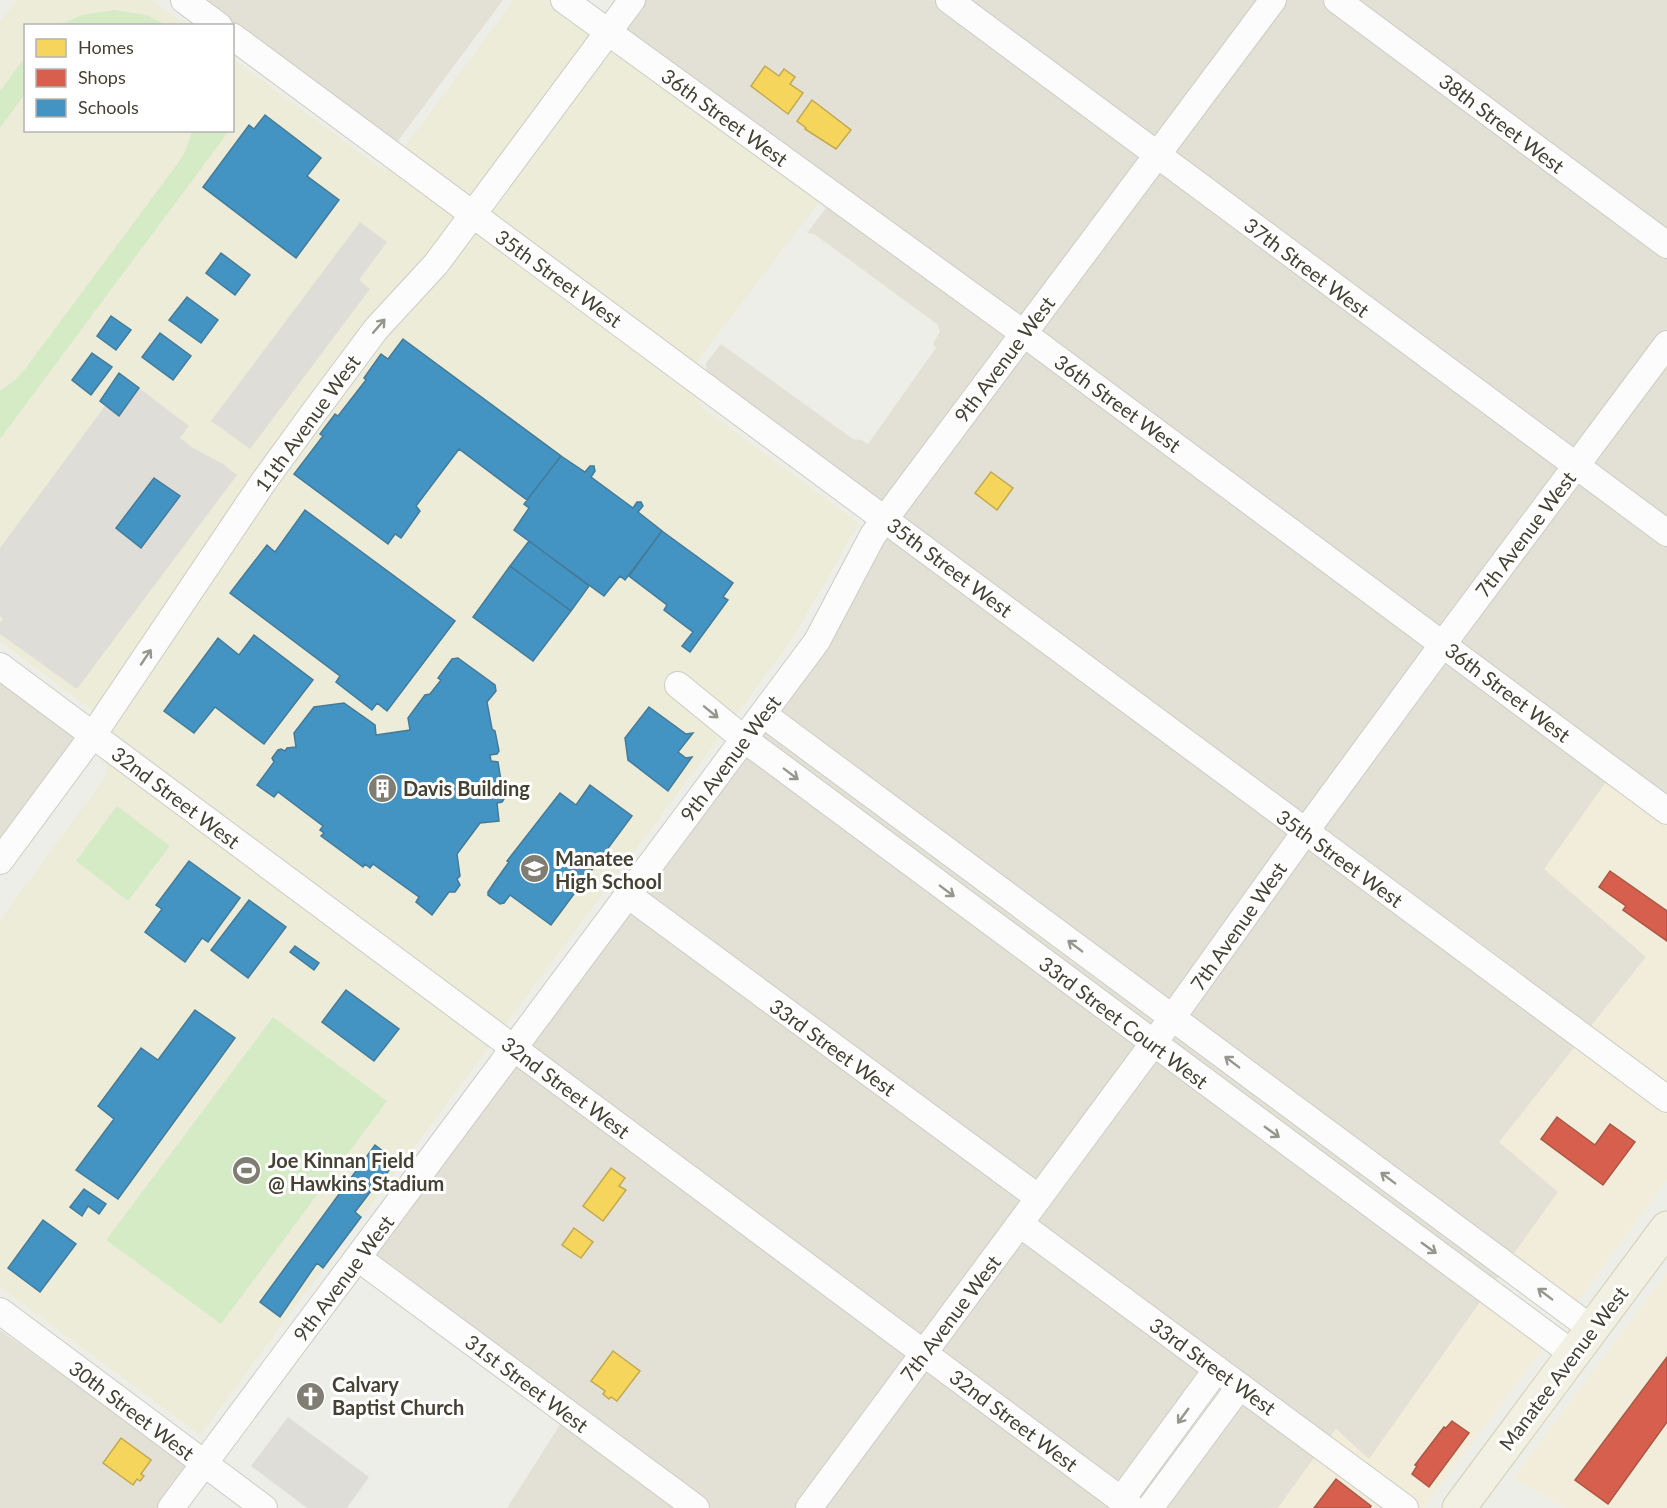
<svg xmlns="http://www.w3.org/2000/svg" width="1667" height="1508" viewBox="0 0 1667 1508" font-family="Lato,sans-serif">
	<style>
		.residential { fill: #e3e1d5 }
		.commercial { fill: #f2edda }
		.education { fill: #edecd9 }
		.green { fill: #d5ebc6 }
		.parking { fill: #deddd8 }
		.homes { fill: #f6d55c; stroke: #c1a950; stroke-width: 1.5 }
		.shops { fill: #d6604d; stroke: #aa5746; stroke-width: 1.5 }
		.schools { fill: #4393c3; stroke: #447b98; stroke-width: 1.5 }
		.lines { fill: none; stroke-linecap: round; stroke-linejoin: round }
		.minor-casing { stroke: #ccccc5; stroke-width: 28 }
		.major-casing { stroke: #d1cfb4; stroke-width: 35 }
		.minor { stroke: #fcfcfc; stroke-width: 26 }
		.major { stroke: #f1f0e2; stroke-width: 33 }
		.oneway { stroke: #97968e }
		.labels { text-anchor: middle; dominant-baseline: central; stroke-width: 6; stroke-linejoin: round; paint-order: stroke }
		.street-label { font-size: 20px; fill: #454234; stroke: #fff }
		.poi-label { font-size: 20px; font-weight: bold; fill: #454234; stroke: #fff; text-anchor: start }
	</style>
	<rect width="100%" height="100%" fill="#eeeee8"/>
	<path class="residential" d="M199 0H503L395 145Z
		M644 0H933L1143 156 1020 320 621 31Z
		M963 0H1261L1153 142Z
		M1286 0H1322L1667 257V328L1573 453 1170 154Z
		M1352 0H1667V234Z
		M1159 168 1563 467 1440 631 1036 332Z
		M829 204 1010 334 882 506 707 376 706 363 721 344 853 439 861 440 868 444 936 348 933 344 940 331 937 324 814 234 807 233Z
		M1026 346 1430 645 1302 819 898 517Z
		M1667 361V522L1589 465Z
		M1579 479 1667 544V800L1457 642Z
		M888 532 1291 833 1169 1005 776 712Z
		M1446 657 1609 778 1545 869 1646 957 1588 1030 1318 831Z
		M0 677 80 736 0 844Z
		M765 727 1159 1019 1150 1031 758 738Z
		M747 752 1139 1045 1036 1185 642 894Z
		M1308 845 1577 1044 1558 1192 1511 1258 1186 1016Z
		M631 908 1025 1200 921 1340 527 1047Z
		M1175 1031 1501 1273 1493 1284 1166 1042Z
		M1155 1057 1483 1298 1369 1460 1336 1429 1328 1440 1033 1223Z
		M517 1061 910 1354 796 1508H711L373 1258 435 1172Z
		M1023 1237 1204 1370 1118 1487 937 1352Z
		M0 1330 190 1467 159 1508H0Z
		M926 1366 1117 1508H821Z
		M1243 1399 1317 1454 1278 1508H1162Z
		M563 1420 681 1508H507Z"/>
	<path class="commercial" d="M1609 778 1667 822V1088L1588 1030 1646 957 1544 869Z
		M1577 1044 1667 1110V1180L1575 1305 1511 1258 1558 1192 1499 1142Z
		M1667 1272V1508H1565L1513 1478Z
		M1483 1298 1546 1345 1424 1508H1419L1328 1440 1336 1429 1369 1459Z
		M1317 1454 1389 1508H1278Z"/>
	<path class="education" d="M17 0H152L186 25 26 26V130H232L233 59 386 172 514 0H550L823 197 698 360 700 406 859 523 791 641 200 1435 0 1287V920L106 776 107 722 0 641V22Z"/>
	<path class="green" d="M114 10 146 15 167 25H59L82 15Z
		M25 57V94L0 128V91Z
		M192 131H229L0 439V391L16 379 25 369 178 163 185 152Z
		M117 806 170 846 128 901 76 861Z
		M273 1017 387 1101 221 1324 106 1240Z"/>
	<path class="parking" d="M360 222 387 242 359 280 370 289 250 449 211 421Z
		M139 388 189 426 180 438 193 448 223 464 237 475 77 689 0 634V623L3 619 0 616V548L105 406 119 416Z
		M288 1417 369 1477 347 1508H307L251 1466Z"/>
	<path class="homes" d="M765 66 779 76 784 69 795 77 790 84 803 93 788 114 751 86Z
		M812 100 851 130 836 149 805 129 806 128 797 121Z
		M991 472 1013 488 997 510 975 493Z
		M611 1168 625 1178 619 1186 626 1190 603 1221 583 1206Z
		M574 1228 593 1242 581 1258 562 1245Z
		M613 1351 640 1371 617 1401 611 1397 609 1399 603 1394 605 1391 591 1381Z
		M121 1438 151 1460 141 1474 144 1476 140 1481 137 1479 133 1485 103 1463Z"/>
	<path class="shops" d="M1610 871 1667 911V941L1623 910 1626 906 1599 887Z
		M1557 1117 1595 1145 1610 1124 1635 1142 1603 1185 1541 1139Z
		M1667 1357V1422L1608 1504 1575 1480Z
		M1452 1421 1469 1433 1429 1487 1412 1474 1417 1466 1415 1465 1444 1427 1446 1428Z
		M1336 1479 1371 1506 1370 1508H1314Z"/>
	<path class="schools" d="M265 115 321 158 307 176 339 200 296 258 203 187 249 125 254 129Z
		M221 253 250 275 235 295 206 273Z
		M187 297 218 320 201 343 169 320Z
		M111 316 131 330 116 350 97 336Z
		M160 333 191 356 173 380 142 357Z
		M403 339 561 456 527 500 459 449 416 506 420 511 401 538 395 534 388 544 294 474 323 436 320 434 335 414 338 416 366 380 364 378 381 354 388 359Z
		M92 353 112 367 91 395 72 380Z
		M119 373 139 388 119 416 100 401Z
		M561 456 585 472 590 466H594L595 471 591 477 633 508 637 502H641L643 506 638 512 662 531 625 580 620 576 604 596 514 530 529 508 524 504Z
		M154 478 180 496 141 548 116 528Z
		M305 510 455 621 387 711 377 703 372 710 336 682 340 676 230 593 267 545 275 552Z
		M662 531 733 583 723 597 728 600 690 652 682 646 693 632 664 610 667 605 629 576Z
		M529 541 589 586 571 611 510 566Z
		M510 566 571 611 533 661 473 617Z
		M254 635 313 680 264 744 215 707 194 733 164 711 218 638 239 655Z
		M458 658 495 685 496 691 487 702 492 729 495 731 499 751 497 754 490 755 491 761 498 762 504 799 502 802 497 803 499 821 480 823 457 854 460 876 457 879 460 885 455 892H449L432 915 416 902 419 897 373 864 370 868 365 864 363 867 321 836 324 833 320 830 323 826 278 792 274 797 257 785 274 762 272 758 278 750 281 749 285 751 287 748 296 747 294 733 314 707 344 703 375 725 376 735 410 730 408 718 425 695 430 694 441 680 438 678 452 659Z
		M649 707 686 734 693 733 678 752 686 758 692 757 668 791 628 760 625 738Z
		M590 785 632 816 551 925 510 895 504 903 500 904 488 895V892L494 883 509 862 507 861 560 793 576 805Z
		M189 861 240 898 208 942 202 938 185 962 145 932 162 909 156 905Z
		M249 900 286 927 248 978 211 950Z
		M295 946 319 963 314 970 290 952Z
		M346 990 399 1029 374 1061 322 1022Z
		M195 1010 235 1038 118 1199 76 1170 114 1119 98 1106 141 1048 158 1060Z
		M375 1145 396 1161 376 1188 374 1187 355 1212 361 1217 323 1268 317 1263 280 1317 260 1302Z
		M84 1189 106 1204 99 1214 88 1206 82 1216 70 1207Z
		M43 1220 76 1244 40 1292 8 1268Z"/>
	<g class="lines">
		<defs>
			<path id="minor" d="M184 0 219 26
				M564 0 1023 333 1667 811
				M949 0 1667 533
				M1337 0 1667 245
				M232 36 1667 1099
				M0 666 1132 1508
				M678 685 744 739 1573 1354
				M763 714 1592 1329
				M0 861 93 735 264 481 312 415 376 329 436 264 632 0
				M628 895 1039 1198
				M1020 1224 1405 1508
				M358 1258 696 1508
				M0 1311 264 1508
				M1121 1500 1217 1369
				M171 1508 817 641 873 535 1273 0
				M809 1508 1172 1018 1305 832 1443 644 1667 344
				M1150 1508 1240 1386"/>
			<path id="major" d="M1459 1508 1667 1228"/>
		</defs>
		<use href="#minor" class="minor-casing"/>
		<use href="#major" class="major-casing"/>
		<use href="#minor" class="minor"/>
		<use href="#major" class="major"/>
	</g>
	<defs><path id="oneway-shaft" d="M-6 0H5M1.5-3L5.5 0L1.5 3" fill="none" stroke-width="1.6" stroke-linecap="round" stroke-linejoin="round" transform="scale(1.5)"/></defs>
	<g class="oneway">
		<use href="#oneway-shaft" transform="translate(379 326) rotate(-49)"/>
		<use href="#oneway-shaft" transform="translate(146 657) rotate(-56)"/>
		<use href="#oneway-shaft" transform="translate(711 712) rotate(39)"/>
		<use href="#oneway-shaft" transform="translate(791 774) rotate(37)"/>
		<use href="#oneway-shaft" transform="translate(947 891) rotate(37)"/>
		<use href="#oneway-shaft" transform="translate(1075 946) rotate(-143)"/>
		<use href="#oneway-shaft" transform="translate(1232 1062) rotate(-143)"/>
		<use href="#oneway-shaft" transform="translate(1272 1132) rotate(36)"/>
		<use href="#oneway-shaft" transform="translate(1388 1178) rotate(-143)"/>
		<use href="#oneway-shaft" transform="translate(1429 1248) rotate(36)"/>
		<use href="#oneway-shaft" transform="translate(1545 1294) rotate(-143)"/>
		<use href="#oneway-shaft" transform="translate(1183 1416) rotate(126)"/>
	</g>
	<defs>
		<symbol id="building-disc" viewBox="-11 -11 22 22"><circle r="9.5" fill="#807e73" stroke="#fff"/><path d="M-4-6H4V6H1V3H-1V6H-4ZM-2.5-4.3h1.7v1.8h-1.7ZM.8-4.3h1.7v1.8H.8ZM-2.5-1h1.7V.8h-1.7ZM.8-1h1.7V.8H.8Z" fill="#fff"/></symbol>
		<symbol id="school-disc" viewBox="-11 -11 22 22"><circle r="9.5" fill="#807e73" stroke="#fff"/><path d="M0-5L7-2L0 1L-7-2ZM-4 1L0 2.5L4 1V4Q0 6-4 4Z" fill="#fff"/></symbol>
		<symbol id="stadium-disc" viewBox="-11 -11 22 22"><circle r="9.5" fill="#807e73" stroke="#fff"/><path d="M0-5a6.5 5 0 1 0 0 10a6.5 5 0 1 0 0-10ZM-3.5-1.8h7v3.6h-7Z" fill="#fff"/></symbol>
		<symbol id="church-disc" viewBox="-11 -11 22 22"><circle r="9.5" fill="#807e73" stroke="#fff"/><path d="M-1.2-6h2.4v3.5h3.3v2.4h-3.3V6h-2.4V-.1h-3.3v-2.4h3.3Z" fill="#fff"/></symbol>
	</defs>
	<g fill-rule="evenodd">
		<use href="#building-disc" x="366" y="772" width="33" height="33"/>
		<use href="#school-disc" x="518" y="852" width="33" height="33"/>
		<use href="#stadium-disc" x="230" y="1154" width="33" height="33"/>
		<use href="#church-disc" x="294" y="1380" width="33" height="33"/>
	</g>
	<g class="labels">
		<g class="street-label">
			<text transform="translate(725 117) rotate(36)">36th Street West</text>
			<text transform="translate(1502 123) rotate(37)">38th Street West</text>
			<text transform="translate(1307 267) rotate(37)">37th Street West</text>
			<text transform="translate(559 278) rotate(36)">35th Street West</text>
			<text transform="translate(1004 359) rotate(-53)">9th Avenue West</text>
			<text transform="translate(1118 403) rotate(36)">36th Street West</text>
			<text transform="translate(307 423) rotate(-54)">11th Avenue West</text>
			<text transform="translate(1525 534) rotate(-53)">7th Avenue West</text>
			<text transform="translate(950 567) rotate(37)">35th Street West</text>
			<text transform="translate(1508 692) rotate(37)">36th Street West</text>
			<text transform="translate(730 758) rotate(-53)">9th Avenue West</text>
			<text transform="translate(176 797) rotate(37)">32nd Street West</text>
			<text transform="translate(1340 858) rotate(36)">35th Street West</text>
			<text transform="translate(1238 926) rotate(-55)">7th Avenue West</text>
			<text transform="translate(1124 1022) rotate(37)">33rd Street Court West</text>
			<text transform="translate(833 1047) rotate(36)">33rd Street West</text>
			<text transform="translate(566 1087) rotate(37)">32nd Street West</text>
			<text transform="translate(343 1278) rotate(-53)">9th Avenue West</text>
			<text transform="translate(950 1318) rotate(-53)">7th Avenue West</text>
			<text transform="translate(1213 1366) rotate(36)">33rd Street West</text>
			<text transform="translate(1563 1368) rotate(-53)">Manatee Avenue West</text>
			<text transform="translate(527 1383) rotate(37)">31st Street West</text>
			<text transform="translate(132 1410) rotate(37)">30th Street West</text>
			<text transform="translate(1014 1420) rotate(37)">32nd Street West</text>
		</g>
		<g class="poi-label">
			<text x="403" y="788">Davis Building</text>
			<text x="555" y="858">Manatee<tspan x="555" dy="23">High School</tspan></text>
			<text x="268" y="1160">Joe Kinnan Field<tspan x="268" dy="23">@ Hawkins Stadium</tspan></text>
			<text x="332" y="1384">Calvary<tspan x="332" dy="23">Baptist Church</tspan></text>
		</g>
	</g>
	<rect x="24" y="24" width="210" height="108" fill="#ffffff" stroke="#b5b3ae" stroke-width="1.5"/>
	<rect x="36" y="39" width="30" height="18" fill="#f6d55c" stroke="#b5b3ae" stroke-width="1.5"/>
	<text x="78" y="54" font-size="18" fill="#454234">Homes</text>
	<rect x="36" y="69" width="30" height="18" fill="#d6604d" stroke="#b5b3ae" stroke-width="1.5"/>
	<text x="78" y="84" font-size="18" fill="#454234">Shops</text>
	<rect x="36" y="99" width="30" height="18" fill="#4393c3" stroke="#b5b3ae" stroke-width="1.5"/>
	<text x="78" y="114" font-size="18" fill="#454234">Schools</text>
</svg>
